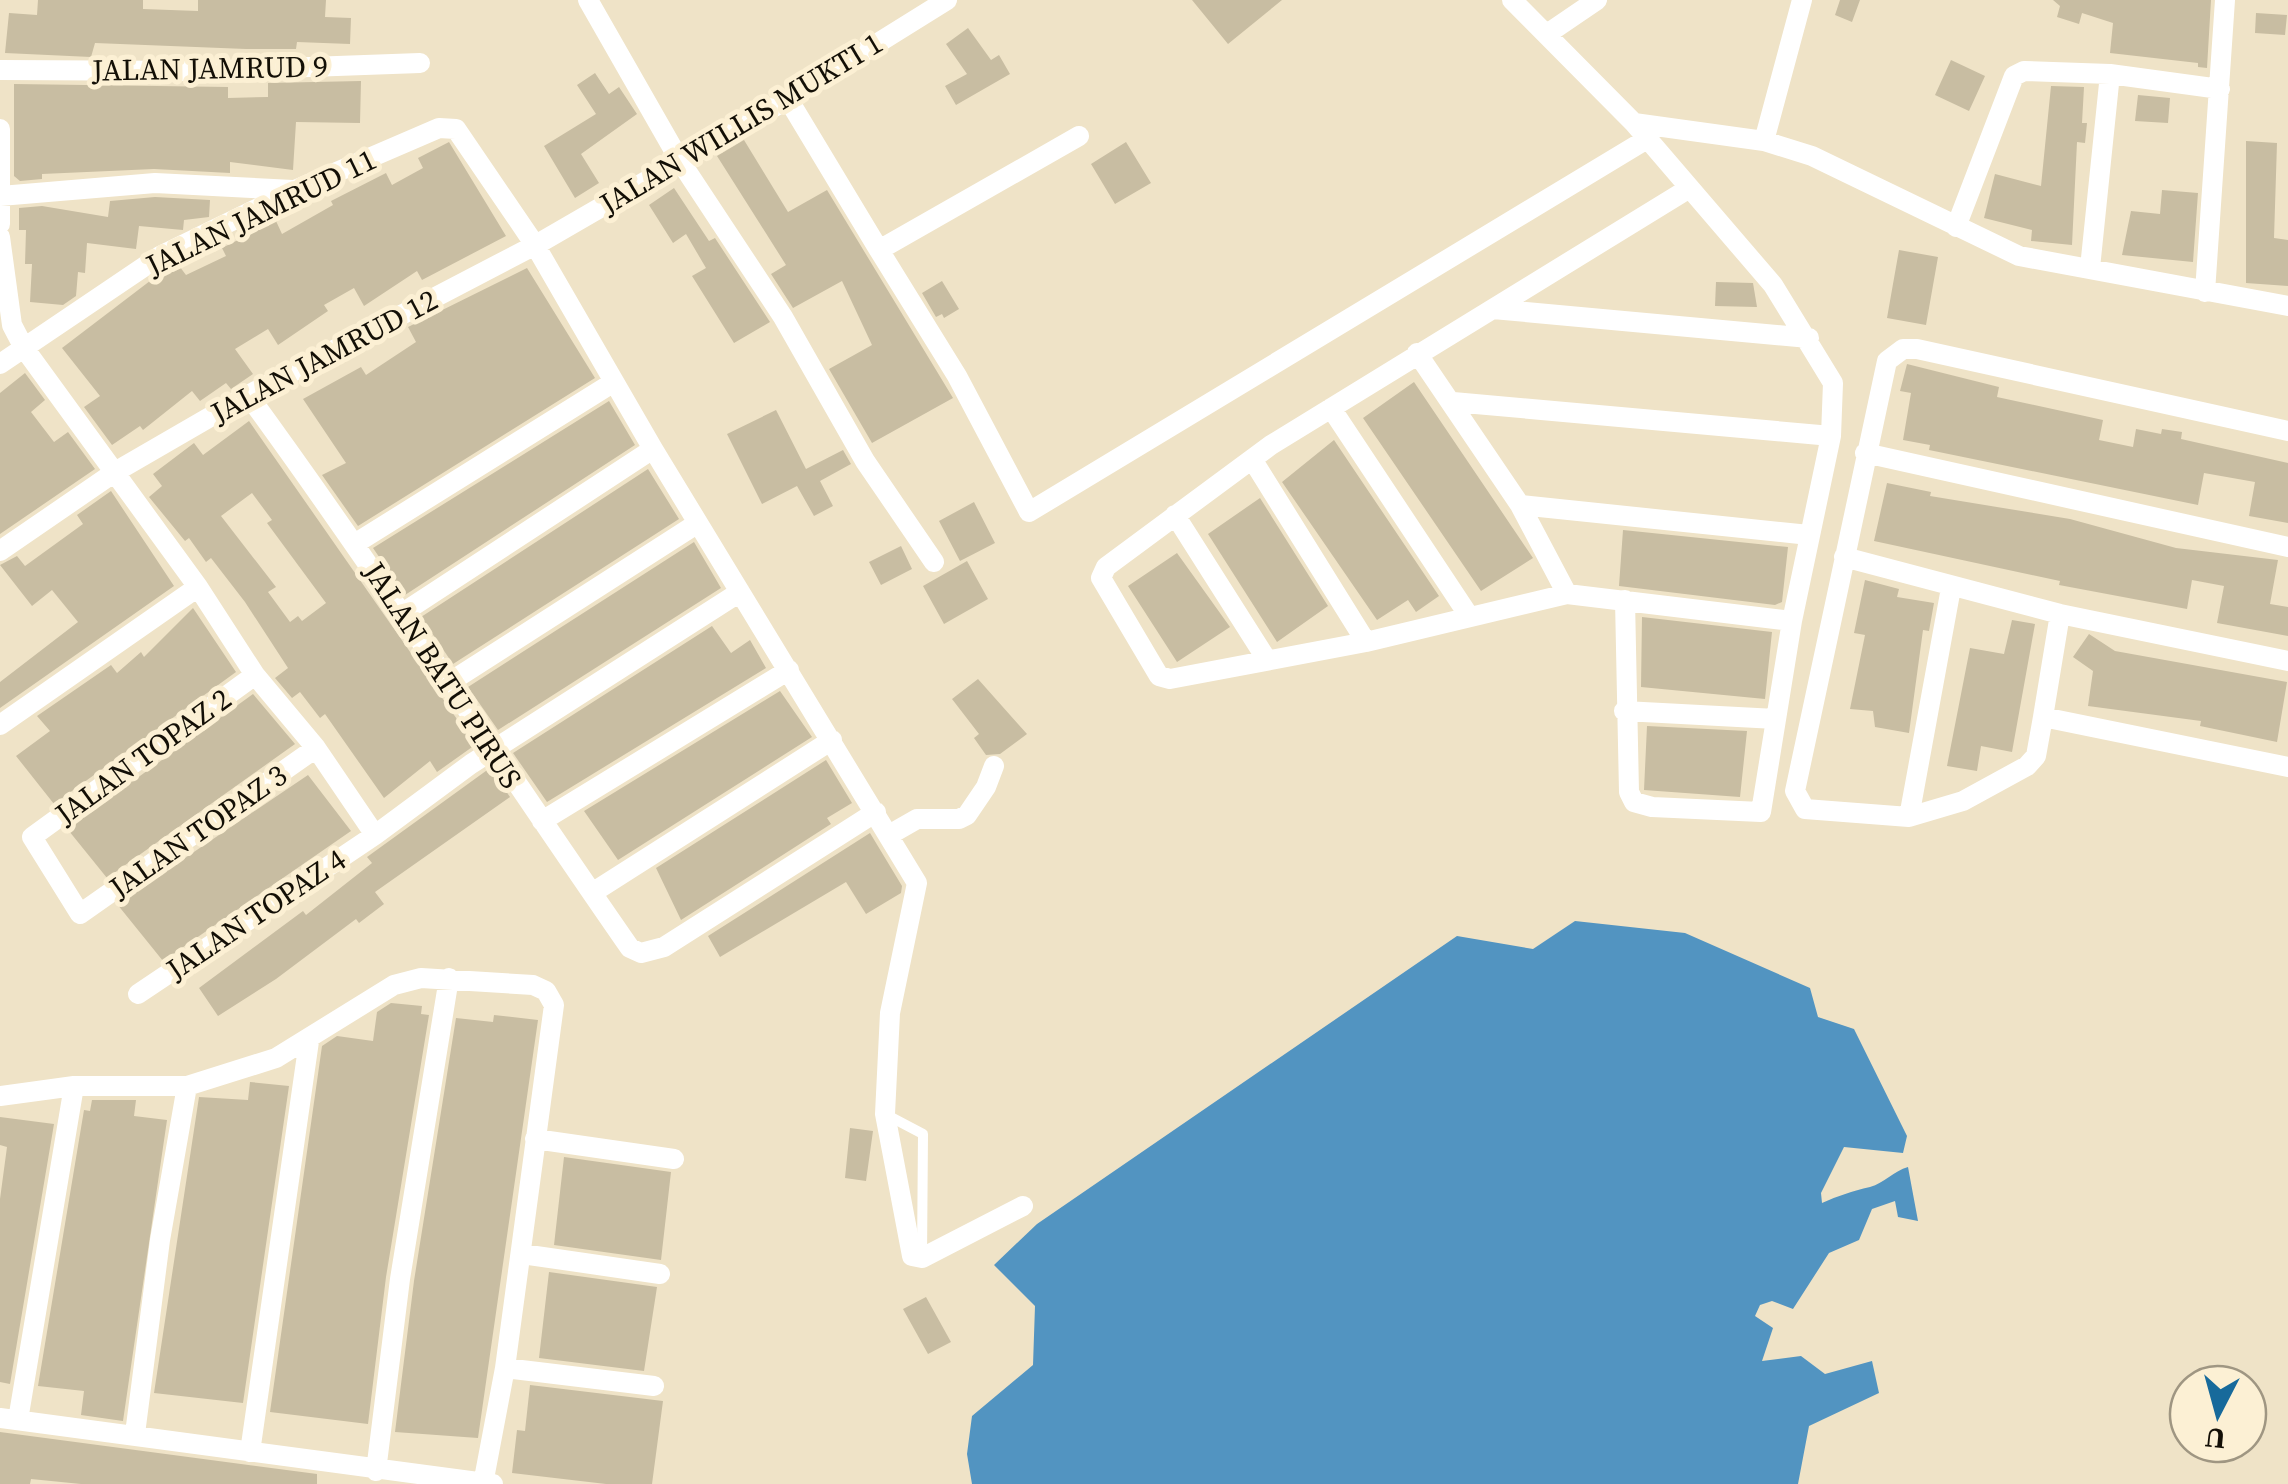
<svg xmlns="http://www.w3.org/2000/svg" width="2288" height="1484" viewBox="0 0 2288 1484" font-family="'Source Serif 4',serif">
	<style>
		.water { fill: #5294c1 }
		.building { fill: #c8bda2; fill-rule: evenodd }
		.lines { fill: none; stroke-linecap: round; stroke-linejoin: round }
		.lane { stroke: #fff; stroke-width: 10 }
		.street { stroke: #fff; stroke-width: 20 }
		.labels { text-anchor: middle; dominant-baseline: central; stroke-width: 10; stroke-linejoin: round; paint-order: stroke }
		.street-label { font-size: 30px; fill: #130f06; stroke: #fcf0d4 }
	</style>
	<rect width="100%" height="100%" fill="#efe3c7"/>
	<path class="water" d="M1575 921 1685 933 1810 988 1818 1017 1854 1029 1907 1136 1903 1153 1844 1147 1821 1193 1822 1203C1838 1196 1852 1191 1870 1187 1884 1183 1894 1171 1908 1167L1918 1221 1898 1217 1895 1201 1872 1209 1859 1240 1829 1253 1793 1309 1772 1301 1760 1305 1755 1316 1773 1328 1762 1361 1801 1356 1825 1374 1872 1361 1879 1393 1809 1426 1798 1484H972L967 1454 972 1416 1033 1365 1035 1306 994 1265 1037 1224 1457 936 1533 949Z"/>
	<path class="building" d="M38 0H143V9L198 11V0H326L325 17 351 18 350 44 297 42 296 49H246L95 43 91 57 5 53 9 13 37 15Z
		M1192 0H1282L1228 44Z
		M1840 0H1860L1852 22 1835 15Z
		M2053 0H2211L2207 68 2198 67V63L2110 53 2113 23 2082 13 2079 24 2057 17 2060 6Z
		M2256 13 2287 15 2285 35 2255 33Z
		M968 28 991 60 999 55 1010 74 956 105 945 86 967 74 946 44Z
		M1951 60 1985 76 1969 111 1935 95Z
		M595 73 609 94 619 87 637 114 581 154 599 183 575 198 544 146 596 114 577 85Z
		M361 81 360 123 296 122 293 170 230 162V173L154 169 42 174V179L20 181 14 176V84L228 87V98L268 97V83Z
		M2051 86 2084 87 2082 123H2087L2085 143 2077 142 2072 245 2031 241 2032 230 1984 218 1995 174 2041 186Z
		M2138 95 2170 98 2168 123 2135 121Z
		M744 140 788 212 827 190 953 398 872 443 829 369 872 345 842 281 793 308 771 274 786 265 717 156Z
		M2246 141 2277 143 2274 238 2288 240V286L2246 283Z
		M449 142 506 236 422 280 417 271 364 306 354 288 324 305 328 311 278 345 268 329 235 349 253 374 231 389 226 383 200 401 192 391 143 430 140 426 112 445 84 407 100 396 62 348 167 268 177 263 186 275 226 256 222 248 276 221 282 234 333 205 331 201 386 173 392 185 423 168 418 158Z
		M1126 142 1151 183 1115 204 1091 164Z
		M674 188 709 241 715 238 770 322 734 343 692 276 706 268 686 234 673 243 649 205Z
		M2162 190 2198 193 2193 262 2122 255 2131 211 2160 214Z
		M155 197 210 200 209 217 184 220 183 230 139 226 136 249 87 243 85 273 78 272 76 296 63 305 30 302 32 264H25L26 230H19V208L42 206 108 217 110 201Z
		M1899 250 1938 257 1926 325 1887 318Z
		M527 268 595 378 358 526 322 475 346 463 303 399 361 367 366 375 416 342 408 327Z
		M942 281 959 309 944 318 942 314 936 317 922 293Z
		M1716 282 1753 283 1757 307 1715 306Z
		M1907 364 1999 387 1997 397 2103 420 2099 440 2133 447 2136 429 2161 434 2162 429 2182 432 2181 439 2288 463V523L2249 516 2255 482 2204 473 2198 505 1929 450 1930 445 1903 440 1911 393 1900 391Z
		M25 373 45 400 31 412 54 442 68 432 95 469 0 534V393Z
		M1414 382 1533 558 1481 591 1363 418Z
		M609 401 635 445 405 595 373 548Z
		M776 410 806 469 843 450 851 464 820 481 833 506 814 516 797 486 762 504 727 434Z
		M249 421 475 745 437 772 430 761 384 798 325 714 320 718 300 692 292 698 275 678 288 668 245 602 211 558 206 562 189 538 185 541 149 497 162 486 153 474 194 443 203 455ZM252 493 272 520 267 523 326 603 302 621 298 616 290 622 268 592 276 587 221 516Z
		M1334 440 1439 596 1416 612 1408 600 1377 620 1282 482Z
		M648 469 679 519 453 664 421 617Z
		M1887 483 1931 492 1930 496 2070 519 2176 548 2278 560 2270 604 2288 607V636L2217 623 2224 586 2192 580 2187 609 2059 585 2060 581 1874 541Z
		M111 491 174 586 0 708V682L78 622 52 590 32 606 0 565 17 556 25 566 83 524 77 515Z
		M1260 498 1328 606 1277 642 1208 534Z
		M974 502 995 543 960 561 939 521Z
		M1623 530 1788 547 1782 602 1775 605 1619 586Z
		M694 542 721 588 498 730 468 687Z
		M901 546 912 569 881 585 869 562Z
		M1177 553 1230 627 1177 662 1128 586Z
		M967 561 988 599 944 624 923 586Z
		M1865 580 1899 589 1897 597 1934 603 1929 631 1923 630 1909 733 1875 727 1873 711 1850 709 1865 635 1854 633Z
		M193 608 236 672 54 804 16 756 50 731 37 716 111 665 117 673 141 652 144 657Z
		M1642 617 1772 632 1765 699 1641 687Z
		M2012 620 2035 624 2012 752 1981 746 1977 771 1947 766 1970 648 2004 654Z
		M712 626 731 653 750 640 766 668 547 802 513 753Z
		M2089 634 2115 651 2287 682 2277 742 2200 726 2201 721 2088 706 2093 671 2073 657Z
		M978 679 1027 734 1000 754 986 755 974 738 979 734 952 699Z
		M780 691 812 737 618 860 584 811Z
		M253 694 295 744 107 878 69 831 71 826Z
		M1647 726 1747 731 1740 797 1644 790Z
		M826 760 852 803 827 818 831 824 681 920 656 868Z
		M490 768 510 797 375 892 384 904 359 923 356 919 276 979 218 1016 199 988 303 911 306 915 372 863 367 857Z
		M308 775 351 831 163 961 117 904Z
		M870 833 902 886 901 893 866 914 846 882 720 957 708 936Z
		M391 1003 422 1006 421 1014 429 1015 386 1277 368 1424 270 1412 322 1046 337 1036 373 1041 377 1012Z
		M494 1015 538 1020 478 1438 395 1432 414 1281 456 1018 493 1022Z
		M250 1082 289 1086 243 1403 154 1393 199 1097 248 1100Z
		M92 1100H136L134 1116 167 1120 123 1421 81 1415 84 1391 38 1386 84 1110 90 1111Z
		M0 1117 54 1124 10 1384 0 1382V1199L7 1147 0 1145Z
		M850 1128 873 1131 866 1181 845 1178Z
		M564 1157 671 1172 661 1260 554 1245Z
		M549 1272 657 1287 644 1371 539 1358Z
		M926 1297 951 1342 928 1354 903 1309Z
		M530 1385 663 1401 652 1484H606L512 1473 517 1430 525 1431Z
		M0 1432 317 1474V1484H81L31 1479 30 1484H0Z"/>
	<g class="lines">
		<path class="lane" d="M885 1114 923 1134 922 1257"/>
		<path class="street" d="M588 0 680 161 783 317 865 461 934 562
			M1512 0 1634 123 1773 285 1833 383 1831 436 1792 621 1761 812 1652 807 1634 802 1629 792 1625 600
			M1547 34 1597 0
			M0 70 202 71 420 63
			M788 99 879 250 1079 136
			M1634 123 1764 141 1812 156 2019 256 2288 306
			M0 129V224
			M1764 141 1802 0
			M0 196 155 183 293 190
			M1956 227 2014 76 2024 71 2110 74
			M0 237 12 325 24 348 198 587 255 675 316 748 375 835
			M879 250 957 376 1029 512 1647 139
			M2090 268 2110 74 2220 89
			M2205 292 2225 0
			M1493 309 1809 338
			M1417 353 1520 505 1567 594 1792 621
			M0 364 160 256 295 190 439 128 456 129 535 245 653 449 917 883 890 1013 885 1114 912 1256 922 1258 1023 1206
			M248 395C380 576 502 764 630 948L641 953 664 947 876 812
			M1453 402 1831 436
			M1331 408 1469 616
			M2288 431 1917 349H1903L1887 361 1795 791 1805 809 1909 817 1963 801 2027 766 2036 756 2043 717 2288 767
			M1865 453 2288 547
			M1252 459 1366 642
			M1520 505 1809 535
			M1175 515 1267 660
			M356 543 614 382
			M0 551 115 472 248 395 541 242 788 99 947 0
			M1844 557 2060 614 2288 661
			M1567 594 1366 642 1170 679 1159 676 1101 578 1106 567 1271 445 1688 189
			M404 612 653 449
			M255 675 32 837 80 914 316 748
			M450 682 698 523
			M1624 711 1776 719
			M2043 717 2060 614
			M0 725 198 587
			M1909 817 1951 588
			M542 821 789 670
			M889 835 917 819H959L967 815 986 787 994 766
			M592 893 832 740
			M138 994 375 835 471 764 740 592
			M0 1096 74 1086H187L276 1058 394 985 421 978 533 985 546 991 554 1005 505 1368 483 1484
			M535 1139 674 1159
			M522 1254 660 1274
			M505 1368 654 1386
			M0 1418 493 1484
			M18 1420 74 1086
			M135 1434 160 1240 187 1086
			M250 1452 309 1041
			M376 1471 400 1279 449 978"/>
	</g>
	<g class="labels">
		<g class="street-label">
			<text transform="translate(210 68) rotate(-1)">JALAN JAMRUD 9</text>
			<text transform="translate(741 123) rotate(-31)">JALAN WILLIS MUKTI 1</text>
			<text transform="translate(261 212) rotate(-26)">JALAN JAMRUD 11</text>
			<text transform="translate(324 356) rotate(-28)">JALAN JAMRUD 12</text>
			<text transform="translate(443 675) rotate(57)">JALAN BATU PIRUS</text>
			<text transform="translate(143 756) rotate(-36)">JALAN TOPAZ 2</text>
			<text transform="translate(198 831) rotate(-35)">JALAN TOPAZ 3</text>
			<text transform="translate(256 914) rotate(-34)">JALAN TOPAZ 4</text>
		</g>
	</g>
	<g transform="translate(2218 1414) rotate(186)"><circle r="48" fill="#fcf0d4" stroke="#9f9682" stroke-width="2.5"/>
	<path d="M0-8L18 38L0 25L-18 38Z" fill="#176a9b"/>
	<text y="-15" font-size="28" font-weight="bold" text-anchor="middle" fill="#130f06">U</text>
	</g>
</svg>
